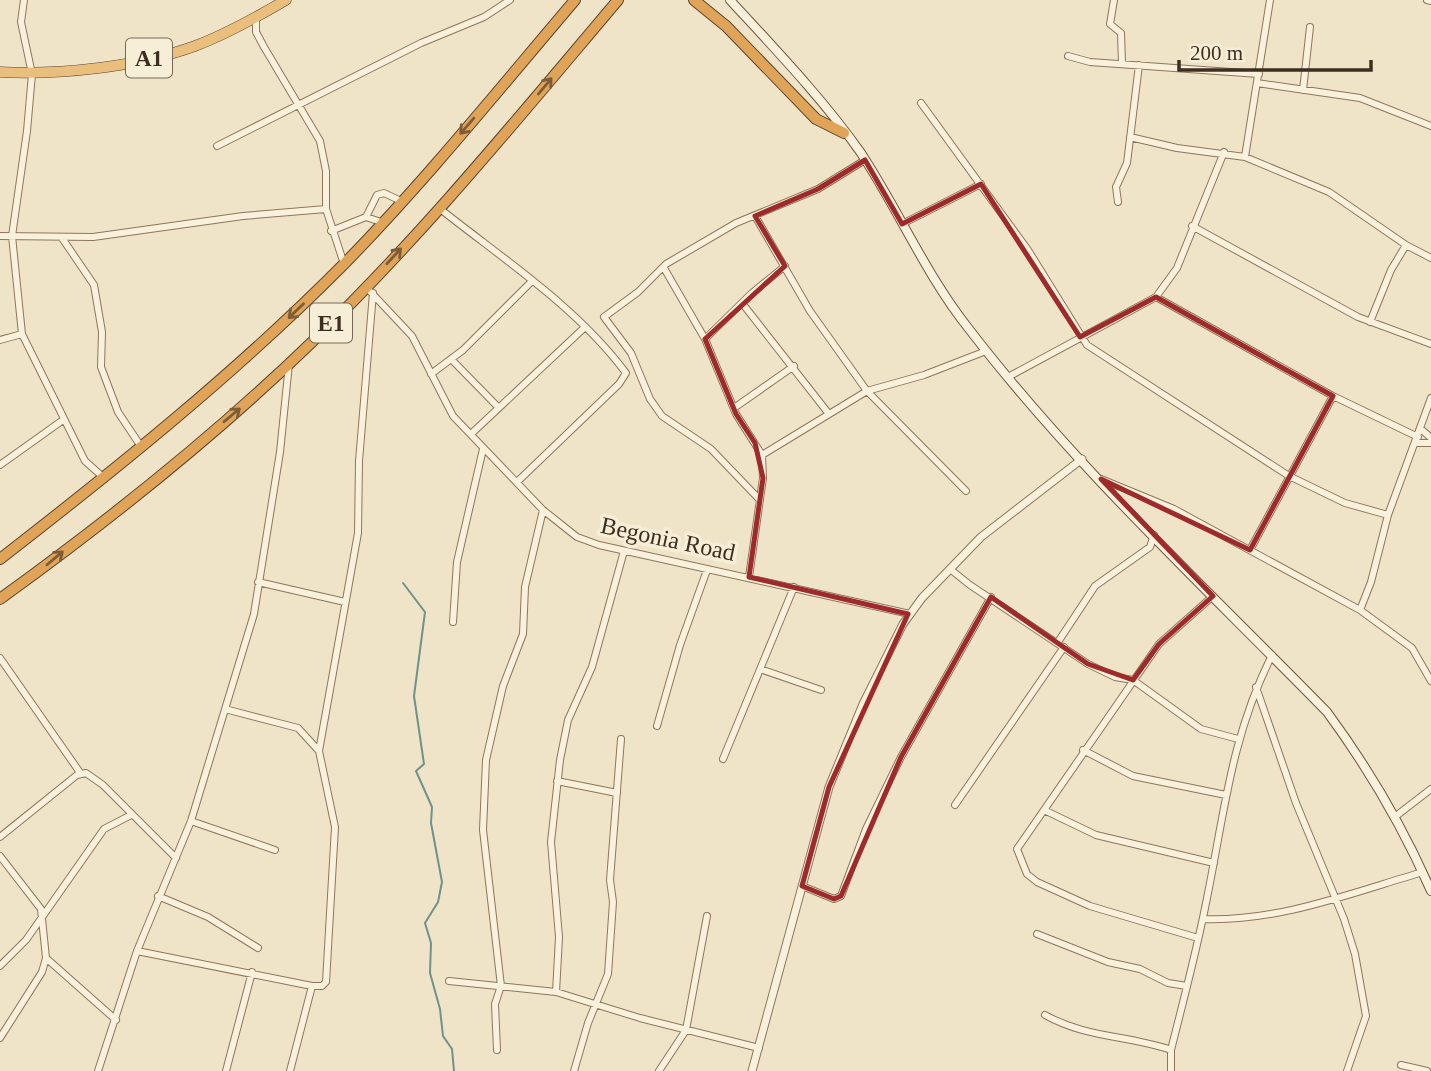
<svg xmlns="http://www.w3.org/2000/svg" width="1431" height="1071" viewBox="0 0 1431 1071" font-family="'Times New Roman',serif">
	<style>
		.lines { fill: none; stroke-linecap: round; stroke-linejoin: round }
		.stream { stroke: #6f938a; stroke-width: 2 }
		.minor-casing { stroke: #8d765c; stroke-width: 8 }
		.tertiary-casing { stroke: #8d765c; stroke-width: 9 }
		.secondary-casing { stroke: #6f573f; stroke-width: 10 }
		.trunk-casing { stroke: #5b4430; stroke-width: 11 }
		.motorway-casing { stroke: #5b4430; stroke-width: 12 }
		.minor { stroke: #faf1dc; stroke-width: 6 }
		.tertiary { stroke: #faf1dc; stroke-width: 7 }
		.secondary { stroke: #faf1dc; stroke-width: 8 }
		.trunk { stroke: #eabe7c; stroke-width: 10 }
		.motorway { stroke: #e0a458; stroke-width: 10 }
		.oneway { stroke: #7e5d36 }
		.marked { fill: none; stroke: #9e2a2b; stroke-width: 5; stroke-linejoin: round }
		.labels { text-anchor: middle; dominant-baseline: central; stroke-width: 7; stroke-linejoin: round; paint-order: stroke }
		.shield { fill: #f7eed8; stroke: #756857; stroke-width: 2 }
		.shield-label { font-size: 23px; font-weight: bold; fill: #3d2e20 }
		.street-label { font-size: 24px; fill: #3d2e20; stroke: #f7eed8 }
	</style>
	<rect width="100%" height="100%" fill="#f0e4c8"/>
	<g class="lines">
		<path class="stream" d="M403 583 425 612 414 696 424 764 416 771 432 807 431 823 442 882 438 902 425 923 431 943 430 973 440 1009 443 1036 452 1049 454 1071"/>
		<defs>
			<path id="minor" d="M24 0 21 22 32 74 27 131 12 236 22 334 85 461 103 477
				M1114 0 1110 24 1121 33 1122 64
				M1427 0 1431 1
				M256 18V32L264 47 320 141 326 171V209L344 264
				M1068 56 1090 62 1259 74
				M1257 83 1360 98 1431 126
				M1303 90 1310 27
				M921 103 1028 250 1087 345 1289 476 1345 503 1388 515
				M1130 137 1177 148 1245 157 1329 192 1406 245 1431 258
				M217 146 421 43 484 17 510 0
				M1245 157 1270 0
				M1118 202 1116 187 1127 163 1139 65
				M439 208C503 259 577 307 626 373L619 384 517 482
				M755 216 810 311 867 391 762 455
				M366 217 377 195 384 193 401 201
				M902 224 981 184
				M1192 226 1358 317 1431 344
				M331 231 366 217 381 222
				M0 236 93 237 243 216 326 209
				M62 238 94 285 102 332 101 367 118 412 142 448
				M664 268 705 339 736 414 762 455 763 478 749 577
				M366 287 412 336 453 416 543 510 577 537 599 545 910 614
				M1156 297 1333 396 1418 437
				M742 303 829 414
				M1370 322 1391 270 1406 245
				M705 339 752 293 785 266
				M0 340 22 334
				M452 360 498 407
				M431 374 463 350 532 281
				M1008 377 1156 297 1177 268 1224 152
				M734 408 794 366
				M1421 429 1431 438
				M471 434 585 327
				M1415 443H1431
				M0 465 63 420
				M1101 479 1174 509 1360 610 1412 648 1431 681
				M966 491 867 391 924 375 986 351
				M759 499 711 449 662 416 650 399 631 353 604 317 638 292 666 264 736 223 818 189 865 160
				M1250 550 1333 396
				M950 569 970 585 1088 664 1115 677 1133 680 1201 729 1238 739
				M258 582 345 602
				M1360 610 1371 582 1388 515 1431 398
				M453 622 457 562 483 449
				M1058 642 1095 586 1150 547 1154 535
				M0 658 81 774
				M760 669 821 690
				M1256 687 1296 803 1344 919 1355 954 1366 1016 1347 1071
				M657 726 680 645 707 570
				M1083 750 1133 776 1226 795
				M319 751 358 533 359 461 373 293
				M723 759 794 587
				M557 781 617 793
				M955 805 1064 647
				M1044 810 1096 835 1214 863
				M1396 816 1431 789
				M191 821 275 850
				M0 837 77 775 86 773 103 785 176 858
				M0 856 41 909 46 958 42 972 0 1038
				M802 886 834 899 841 896 866 829 901 757 991 597
				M158 896 208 917 258 948
				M1203 919C1278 922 1351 893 1423 872
				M1037 934 1108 962 1140 969 1168 983 1187 986
				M1198 938 1090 906 1037 882 1027 874 1017 849 1159 644 1213 596
				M137 951 312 986H322L326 982 335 827 319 751 298 728 225 709
				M46 958 116 1020
				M0 966 26 940 104 829 131 815
				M449 981 556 992 640 1018 759 1048
				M556 992 559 937 551 842 560 760 568 720 592 667 624 551
				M1045 1015C1086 1038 1127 1035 1171 1050
				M497 1050 495 1004 501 986 483 830 486 760 503 686 523 634 525 587 543 510
				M1401 1065 1427 1071
				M98 1071 137 951 191 821 254 614 280 452 289 364
				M226 1071 252 972
				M290 1071 312 986
				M574 1071 588 1023 608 974 613 902 610 880 621 739
				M659 1071 686 1030 707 916
				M1171 1071V1050C1184 998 1198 946 1208 893 1225 808 1232 735 1272 655"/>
			<path id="tertiary" d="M752 1071 829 787 863 704 903 624 922 598 981 537 1082 459"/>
			<path id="secondary" d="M730 0C775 49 823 99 861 153 899 211 926 275 969 329 1075 467 1206 588 1327 712 1369 769 1403 827 1431 891"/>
			<path id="trunk" d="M0 72C61 75 137 67 195 46 227 34 257 17 286 0"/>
			<path id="motorway" d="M694 0 726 26 816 119 844 133
				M0 559C120 466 238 371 345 263 426 180 500 88 575 0
				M0 599C108 521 215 436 311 343 421 237 519 117 618 0"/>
		</defs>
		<use href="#minor" class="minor-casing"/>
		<use href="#tertiary" class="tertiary-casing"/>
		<use href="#secondary" class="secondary-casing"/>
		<use href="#trunk" class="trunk-casing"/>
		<use href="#motorway" class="motorway-casing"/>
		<use href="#minor" class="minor"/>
		<use href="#tertiary" class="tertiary"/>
		<use href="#secondary" class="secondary"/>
		<use href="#trunk" class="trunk"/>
		<use href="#motorway" class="motorway"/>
	</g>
	<defs><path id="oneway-shaft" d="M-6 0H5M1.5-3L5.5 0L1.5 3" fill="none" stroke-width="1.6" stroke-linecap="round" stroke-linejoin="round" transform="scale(1.75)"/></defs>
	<g class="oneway">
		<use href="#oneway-shaft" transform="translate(545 86) rotate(-50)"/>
		<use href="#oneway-shaft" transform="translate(467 126) rotate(131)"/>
		<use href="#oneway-shaft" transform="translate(394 256) rotate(-47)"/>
		<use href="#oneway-shaft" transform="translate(296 311) rotate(136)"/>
		<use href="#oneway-shaft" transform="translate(232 415) rotate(-40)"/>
		<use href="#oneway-shaft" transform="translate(55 558) rotate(-40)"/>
	</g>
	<path class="marked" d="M865 160 902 224 981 184 1080 337 1156 297 1333 396 1250 550 1101 479 1213 596 1159 644 1133 680 1088 664 991 597 901 757 841 896 834 899 802 886 829 787 908 614 749 577 763 478 755 443 736 414 705 339 785 266 755 216 818 189Z"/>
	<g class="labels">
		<g class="shield">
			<rect x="126" y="38.5" width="46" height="39" rx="5"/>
			<rect x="310" y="303.5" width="42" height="39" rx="5"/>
		</g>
		<g class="shield-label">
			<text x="149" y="58">A1</text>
			<text x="331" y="323">E1</text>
		</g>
		<g class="street-label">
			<text transform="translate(668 539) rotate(12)">Begonia Road</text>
		</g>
	</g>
	<path d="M1179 60v10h192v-10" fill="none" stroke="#3d2e20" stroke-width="3.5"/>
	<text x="1190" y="60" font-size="21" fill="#3d2e20" stroke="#f7eed8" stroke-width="5" paint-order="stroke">200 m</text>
</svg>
